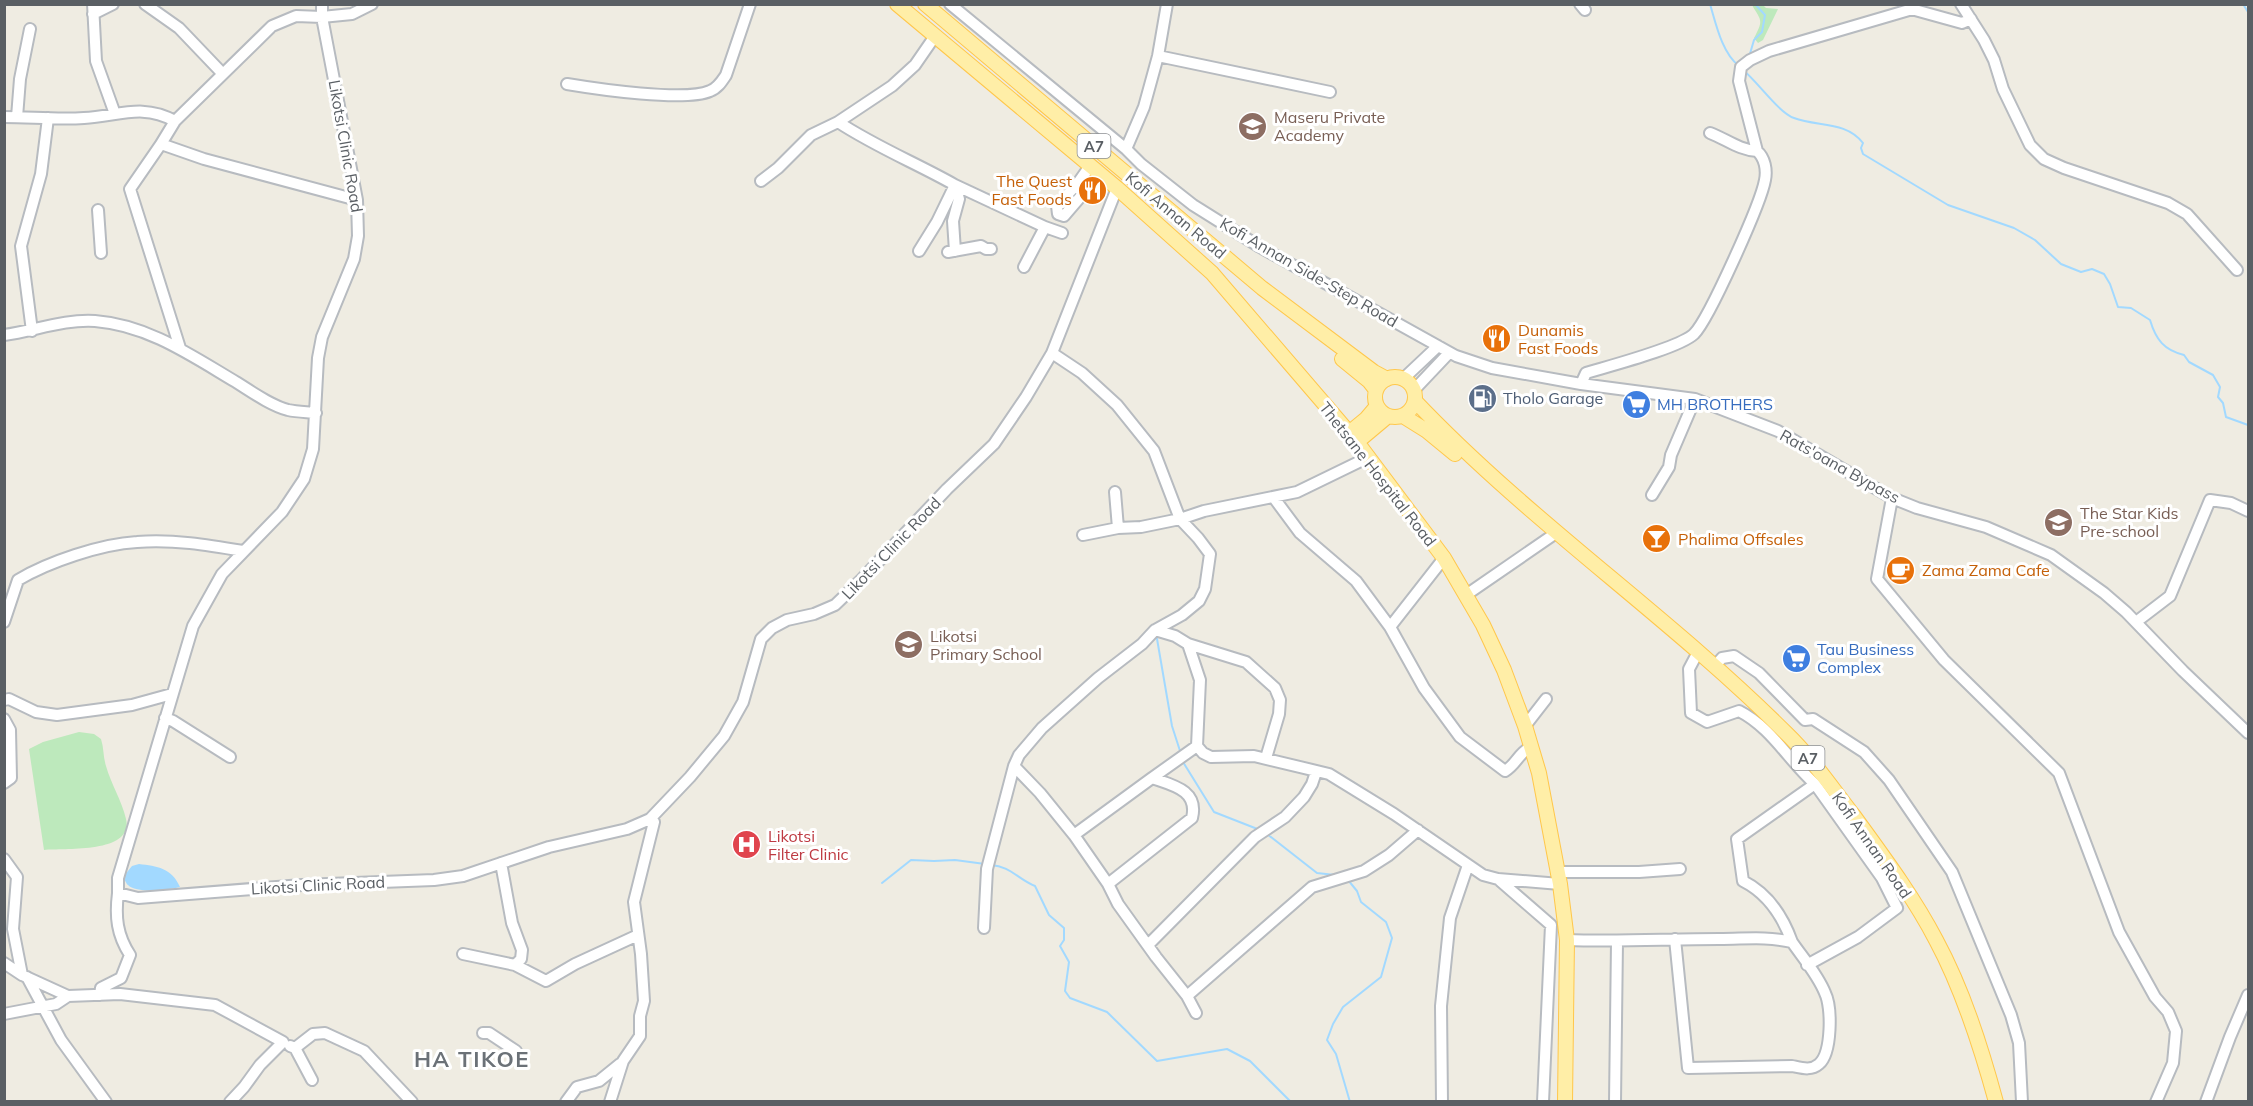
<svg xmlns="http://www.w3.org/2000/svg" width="2253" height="1106" viewBox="0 0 2253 1106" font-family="Mulish,sans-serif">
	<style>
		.green { fill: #bde9bc }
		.water { fill: #a2d9ff }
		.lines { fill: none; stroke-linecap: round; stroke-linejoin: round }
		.stream { stroke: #a2d9ff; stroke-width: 2 }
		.minor-casing { stroke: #b7bbc0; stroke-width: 14 }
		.major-casing { stroke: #ffc74b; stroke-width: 16 }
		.minor { stroke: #fff; stroke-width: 10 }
		.major { stroke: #ffeea7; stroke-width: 14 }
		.labels { text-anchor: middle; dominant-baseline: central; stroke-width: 6; stroke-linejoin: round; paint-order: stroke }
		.shield { fill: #fff; stroke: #8c8f92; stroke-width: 1.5 }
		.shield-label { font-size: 15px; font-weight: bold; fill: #5a5f64 }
		.education-label { font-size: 16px; fill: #785e54; stroke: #fff; text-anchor: start }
		.street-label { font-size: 16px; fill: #5a5f64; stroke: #fff }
		.food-label { font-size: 16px; fill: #c56008; stroke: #fff; text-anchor: start }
		.service-label { font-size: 16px; fill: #4e5e75; stroke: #fff; text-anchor: start }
		.shop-label { font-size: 16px; fill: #366cbe; stroke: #fff; text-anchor: start }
		.health-label { font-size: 16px; fill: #be3a42; stroke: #fff; text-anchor: start }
		.district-label { font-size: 22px; font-weight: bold; letter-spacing: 1.5px; fill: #6b7177; stroke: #fff }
	</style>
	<rect width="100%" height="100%" fill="#efece2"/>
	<path class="green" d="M1752 5H1763L1766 8 1778 9 1763 40 1758 43 1754 38C1764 19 1761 21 1752 5Z
		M79 732 94 734 101 739C104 748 103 757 106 766 111 784 122 801 126 819 134 854 65 848 44 850L29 749 43 742Z"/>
	<path class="water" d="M139 864C157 866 172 868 180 887 170 890 136 894 128 885 126 884 125 879 123 877L132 866Z"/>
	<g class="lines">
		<path class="stream" d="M1710 4C1716 24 1722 53 1739 66
			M2243 4 2248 12
			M1749 57 1754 40 1762 32 1765 15 1755 4
			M1743 70C1757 81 1779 113 1794 118 1818 127 1846 121 1863 143L1861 148 1863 154 1948 205 2014 228 2035 240 2061 264 2081 272 2092 269 2104 274 2110 284 2118 307 2131 308 2150 320C2156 340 2164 350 2184 355L2189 362 2213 375 2220 387 2218 397 2223 403 2226 417 2248 425
			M1156 633 1172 726 1181 754
			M1183 762 1214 812 1260 830
			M1267 834 1317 873 1335 875
			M991 865C1010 866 1018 879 1035 886L1049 915 1064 928V940L1060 946 1069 962 1065 991 1070 998 1107 1012 1157 1061 1227 1049 1250 1061 1291 1102
			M1348 880 1357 891 1361 902 1386 922 1392 938 1381 977 1343 1007 1333 1024 1327 1040 1336 1054 1350 1102
			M882 883 911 860 934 861 955 860 985 864"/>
		<defs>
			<path id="minor" d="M93 4 96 61 115 114
				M145 4 179 28 222 73
				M322 4V17L357 200 358 236 354 259 322 337 318 358 313 449 304 479 282 512 222 574 193 626 118 878V893L138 898 302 885 434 880 463 876 549 847 627 829 650 819 690 777 724 736 743 702 761 639 772 628 787 620 814 614 835 605 861 580 947 489 994 444 1026 397 1052 353 1117 188
				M950 4 1126 149 1141 164 1193 205 1260 247 1456 356 1492 368 1581 384 1695 399 1778 431 1892 498 1917 508 1986 527 2051 555 2104 593 2126 612 2183 671 2248 733
				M1580 4 1585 10
				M1961 4 1984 40 1994 60 2003 89 2030 145 2044 159 2064 168 2168 203 2187 214 2237 270
				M93 14 113 4
				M1158 56 1330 92
				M567 84C597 89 685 102 710 91 718 88 722 81 726 75L750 4
				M4 117C31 117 58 120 84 118 119 116 142 103 175 121L272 26 296 16 322 17 352 14 372 4
				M17 117 20 79 30 29
				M175 121 161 144 204 159 357 200
				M838 122C876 147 916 163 955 185L937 222 919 251
				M161 144 130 189 180 348
				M1126 149 1144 107 1158 56 1167 4
				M1757 151 1739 81 1741 67 1750 60 1769 51 1909 10H1915L1962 23 1971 19
				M761 181 778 168 811 135 838 122 892 86 915 65 935 36
				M1078 183 1082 195 1064 216 1058 214 1057 206 1078 183 1090 166
				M98 210 101 253
				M955 251 953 221 959 199 955 185 1045 227
				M948 252 981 246 986 249H991
				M1024 267 1045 227 1062 233
				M32 331 21 246 41 174 48 118
				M4 335C34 331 64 319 95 321 148 325 192 356 236 382 252 392 270 405 288 410 297 412 307 412 316 413
				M1403 379 1438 346
				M1581 384 1586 373C1609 366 1679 348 1694 334 1709 319 1761 203 1765 180 1767 170 1765 158 1757 151 1739 150 1726 139 1710 133
				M1414 390 1449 353
				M1115 492 1118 528
				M1652 495 1669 467 1671 455 1695 399
				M1274 498 1300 533 1356 581 1390 627 1424 688 1460 737 1505 771C1516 765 1519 752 1531 747
				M1892 498 1877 579 1944 660 2059 773 2119 932 2155 997 2168 1012 2176 1031 2173 1063 2156 1102
				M1083 535 1118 528 1141 527 1180 519 1204 511 1297 492 1369 457
				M1466 595 1556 533
				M4 622 18 580C48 562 101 544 137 542 172 539 208 545 243 551
				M2136 622 2170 596 2210 500 2231 503 2248 511
				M1390 627 1444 558
				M1155 630 1175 636 1188 644 1200 680 1197 746 1203 753 1211 757 1254 756 1329 774 1394 814 1483 875 1498 879 1560 884
				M1188 644 1246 662 1275 688 1280 700 1279 714 1266 758
				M1698 652 1689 669 1691 713 1707 722 1739 711C1771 727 1789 761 1815 784L1737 839 1743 881C1767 893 1783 917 1792 942
				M1715 666 1722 658 1734 656 1759 673 1805 720 1813 719 1864 752 1889 780 1952 872 2011 1015 2019 1043 2022 1102
				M4 700 9 699 36 712 57 715 132 705 172 694
				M165 718 173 721 230 757
				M4 719 10 730 11 778 4 783
				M1525 726 1546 699
				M1014 766 1040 793 1074 835 1108 884 1118 904 1156 957 1187 996 1196 1013
				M1152 778 1197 746
				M1074 835 1152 778C1172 785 1199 790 1192 818L1108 884
				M4 859 17 877 13 929 22 975
				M501 863 512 923 522 950 521 959 515 965
				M1558 872H1639L1680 869
				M1498 879 1551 925 1543 1102
				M984 928 987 869 1014 766 1019 755 1042 728 1098 678 1142 644 1155 630 1182 615 1199 601 1205 589 1210 554 1198 538 1180 519 1154 451 1117 405 1082 373 1052 353
				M1567 940C1618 942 1668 939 1719 939 1747 939 1764 936 1792 942 1803 958 1818 975 1825 993 1832 1007 1832 1053 1819 1064 1811 1071 1802 1068 1792 1066L1688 1068 1675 939
				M1148 945 1255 837 1285 817 1304 797 1312 784 1316 772
				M463 954 515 965 546 981 575 964 638 935
				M4 963 22 975 68 996 120 994 215 1005 283 1042 260 1065 244 1087 230 1102
				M1807 965 1858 937 1897 908 1882 878 1815 784
				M27 977 61 1040 106 1102
				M100 995 101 988 121 978 130 955C117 935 115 917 118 893
				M1187 996 1312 887 1364 871 1389 855 1418 830
				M4 1014 56 1004 68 996
				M483 1033H489L516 1051 514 1055
				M290 1046 295 1048 312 1080
				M295 1048 313 1034 325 1033 364 1051 412 1102
				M566 1102 577 1087 599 1081 620 1064
				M610 1102 623 1061 640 1036V1016L644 1001 641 954 634 902 654 822 650 819
				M1442 1102 1441 1006 1450 918 1468 865
				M1615 1102 1617 942
				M2206 1102 2230 1037 2248 995"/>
			<path id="major" d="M897 4 1117 188 1212 273 1357 442 1444 558 1483 625 1504 670 1525 726 1539 773 1560 884 1567 940 1565 1102
				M925 4 1262 288 1374 372 1387 379
				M1342 359 1369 381 1376 390
				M1375 397a20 20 0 1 1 40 0a20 20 0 1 1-40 0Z
				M1415 401C1530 522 1669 616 1786 733 1812 758 1832 788 1854 816 1883 856 1913 896 1936 940 1963 990 1981 1047 1996 1102
				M1403 416 1427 431 1455 454
				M1349 433 1366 419 1377 406
				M1357 442 1388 416"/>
		</defs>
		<use href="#minor" class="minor-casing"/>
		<use href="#major" class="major-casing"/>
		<use href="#minor" class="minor"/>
		<use href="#major" class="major"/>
	</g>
	<defs>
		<symbol id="school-disc" viewBox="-11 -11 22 22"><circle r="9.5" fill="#8d6e63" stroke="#fff"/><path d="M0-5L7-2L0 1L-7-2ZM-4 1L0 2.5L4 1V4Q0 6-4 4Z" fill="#fff"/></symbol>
		<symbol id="restaurant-disc" viewBox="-11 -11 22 22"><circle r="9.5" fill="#e8710a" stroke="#fff"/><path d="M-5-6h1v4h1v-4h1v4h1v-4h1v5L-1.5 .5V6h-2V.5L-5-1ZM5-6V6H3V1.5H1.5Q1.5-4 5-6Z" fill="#fff"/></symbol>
		<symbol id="fuel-disc" viewBox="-11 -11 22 22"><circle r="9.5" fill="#5c6f8a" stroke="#fff"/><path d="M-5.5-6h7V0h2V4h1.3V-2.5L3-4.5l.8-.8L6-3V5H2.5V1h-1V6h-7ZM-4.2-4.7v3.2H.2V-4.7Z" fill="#fff"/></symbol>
		<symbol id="supermarket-disc" viewBox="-11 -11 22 22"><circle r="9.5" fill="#3f7fe0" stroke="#fff"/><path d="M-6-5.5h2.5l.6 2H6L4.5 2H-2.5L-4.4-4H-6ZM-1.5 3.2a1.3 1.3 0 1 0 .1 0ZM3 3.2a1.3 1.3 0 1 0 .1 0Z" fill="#fff"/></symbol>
		<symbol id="bar-disc" viewBox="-11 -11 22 22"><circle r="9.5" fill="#e8710a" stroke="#fff"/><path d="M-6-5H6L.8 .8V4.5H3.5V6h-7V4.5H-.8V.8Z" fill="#fff"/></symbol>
		<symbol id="cafe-disc" viewBox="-11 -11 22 22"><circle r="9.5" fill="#e8710a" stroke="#fff"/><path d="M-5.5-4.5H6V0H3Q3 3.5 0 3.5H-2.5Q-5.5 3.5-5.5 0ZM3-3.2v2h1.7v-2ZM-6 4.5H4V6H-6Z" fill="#fff"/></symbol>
		<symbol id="hospital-disc" viewBox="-11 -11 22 22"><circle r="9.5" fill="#e0444e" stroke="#fff"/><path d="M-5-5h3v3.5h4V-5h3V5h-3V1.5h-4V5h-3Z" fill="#fff"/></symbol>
	</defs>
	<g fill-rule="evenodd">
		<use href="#school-disc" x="1236" y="110" width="33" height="33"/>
		<use href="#restaurant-disc" x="1076" y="174" width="33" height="33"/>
		<use href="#restaurant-disc" x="1480" y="322" width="33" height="33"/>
		<use href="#fuel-disc" x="1466" y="382" width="33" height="33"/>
		<use href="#supermarket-disc" x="1620" y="388" width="33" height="33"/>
		<use href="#school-disc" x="2042" y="506" width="33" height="33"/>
		<use href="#bar-disc" x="1640" y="522" width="33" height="33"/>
		<use href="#cafe-disc" x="1884" y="554" width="33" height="33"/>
		<use href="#school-disc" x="892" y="628" width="33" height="33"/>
		<use href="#supermarket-disc" x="1780" y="642" width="33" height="33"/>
		<use href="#hospital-disc" x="730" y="828" width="33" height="33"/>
	</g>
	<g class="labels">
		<g class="shield">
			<rect x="1077.5" y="134" width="33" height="24" rx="4.5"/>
			<rect x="1791.5" y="746" width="33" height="24" rx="4.5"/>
		</g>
		<g class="shield-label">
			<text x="1094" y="146">A7</text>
			<text x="1808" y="758">A7</text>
		</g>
		<g class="education-label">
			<text x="1274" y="117">Maseru Private<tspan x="1274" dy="18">Academy</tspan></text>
			<text x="2080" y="513">The Star Kids<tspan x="2080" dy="18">Pre-school</tspan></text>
			<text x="930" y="636">Likotsi<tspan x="930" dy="18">Primary School</tspan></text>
		</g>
		<g class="street-label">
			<text transform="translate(346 146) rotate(80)">Likotsi Clinic Road</text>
			<text transform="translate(1176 215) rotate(40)">Kofi Annan Road</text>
			<text transform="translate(1309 272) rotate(30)">Kofi Annan Side-Step Road</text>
			<text transform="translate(1840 466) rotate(29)">Rats'oana Bypass</text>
			<text transform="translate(1378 474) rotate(52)">Thetsane Hospital Road</text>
			<text transform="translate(891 548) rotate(-46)">Likotsi Clinic Road</text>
			<text transform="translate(1872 845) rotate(55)">Kofi Annan Road</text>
			<text transform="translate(318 885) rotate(-3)">Likotsi Clinic Road</text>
		</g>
		<g class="food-label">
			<text x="1072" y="181" text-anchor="end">The Quest<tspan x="1072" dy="18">Fast Foods</tspan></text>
			<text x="1518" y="330">Dunamis<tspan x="1518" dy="18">Fast Foods</tspan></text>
			<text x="1678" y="539">Phalima Offsales</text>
			<text x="1922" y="570">Zama Zama Cafe</text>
		</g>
		<g class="service-label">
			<text x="1503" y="398">Tholo Garage</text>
		</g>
		<g class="shop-label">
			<text x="1657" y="404">MH BROTHERS</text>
			<text x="1817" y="649">Tau Business<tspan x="1817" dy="18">Complex</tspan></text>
		</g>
		<g class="health-label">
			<text x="768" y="836">Likotsi<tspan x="768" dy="18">Filter Clinic</tspan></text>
		</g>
		<g class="district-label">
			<text x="472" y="1059">HA TIKOE</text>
		</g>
	</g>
	<rect width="2253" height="1106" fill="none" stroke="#5a5f64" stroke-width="12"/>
</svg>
